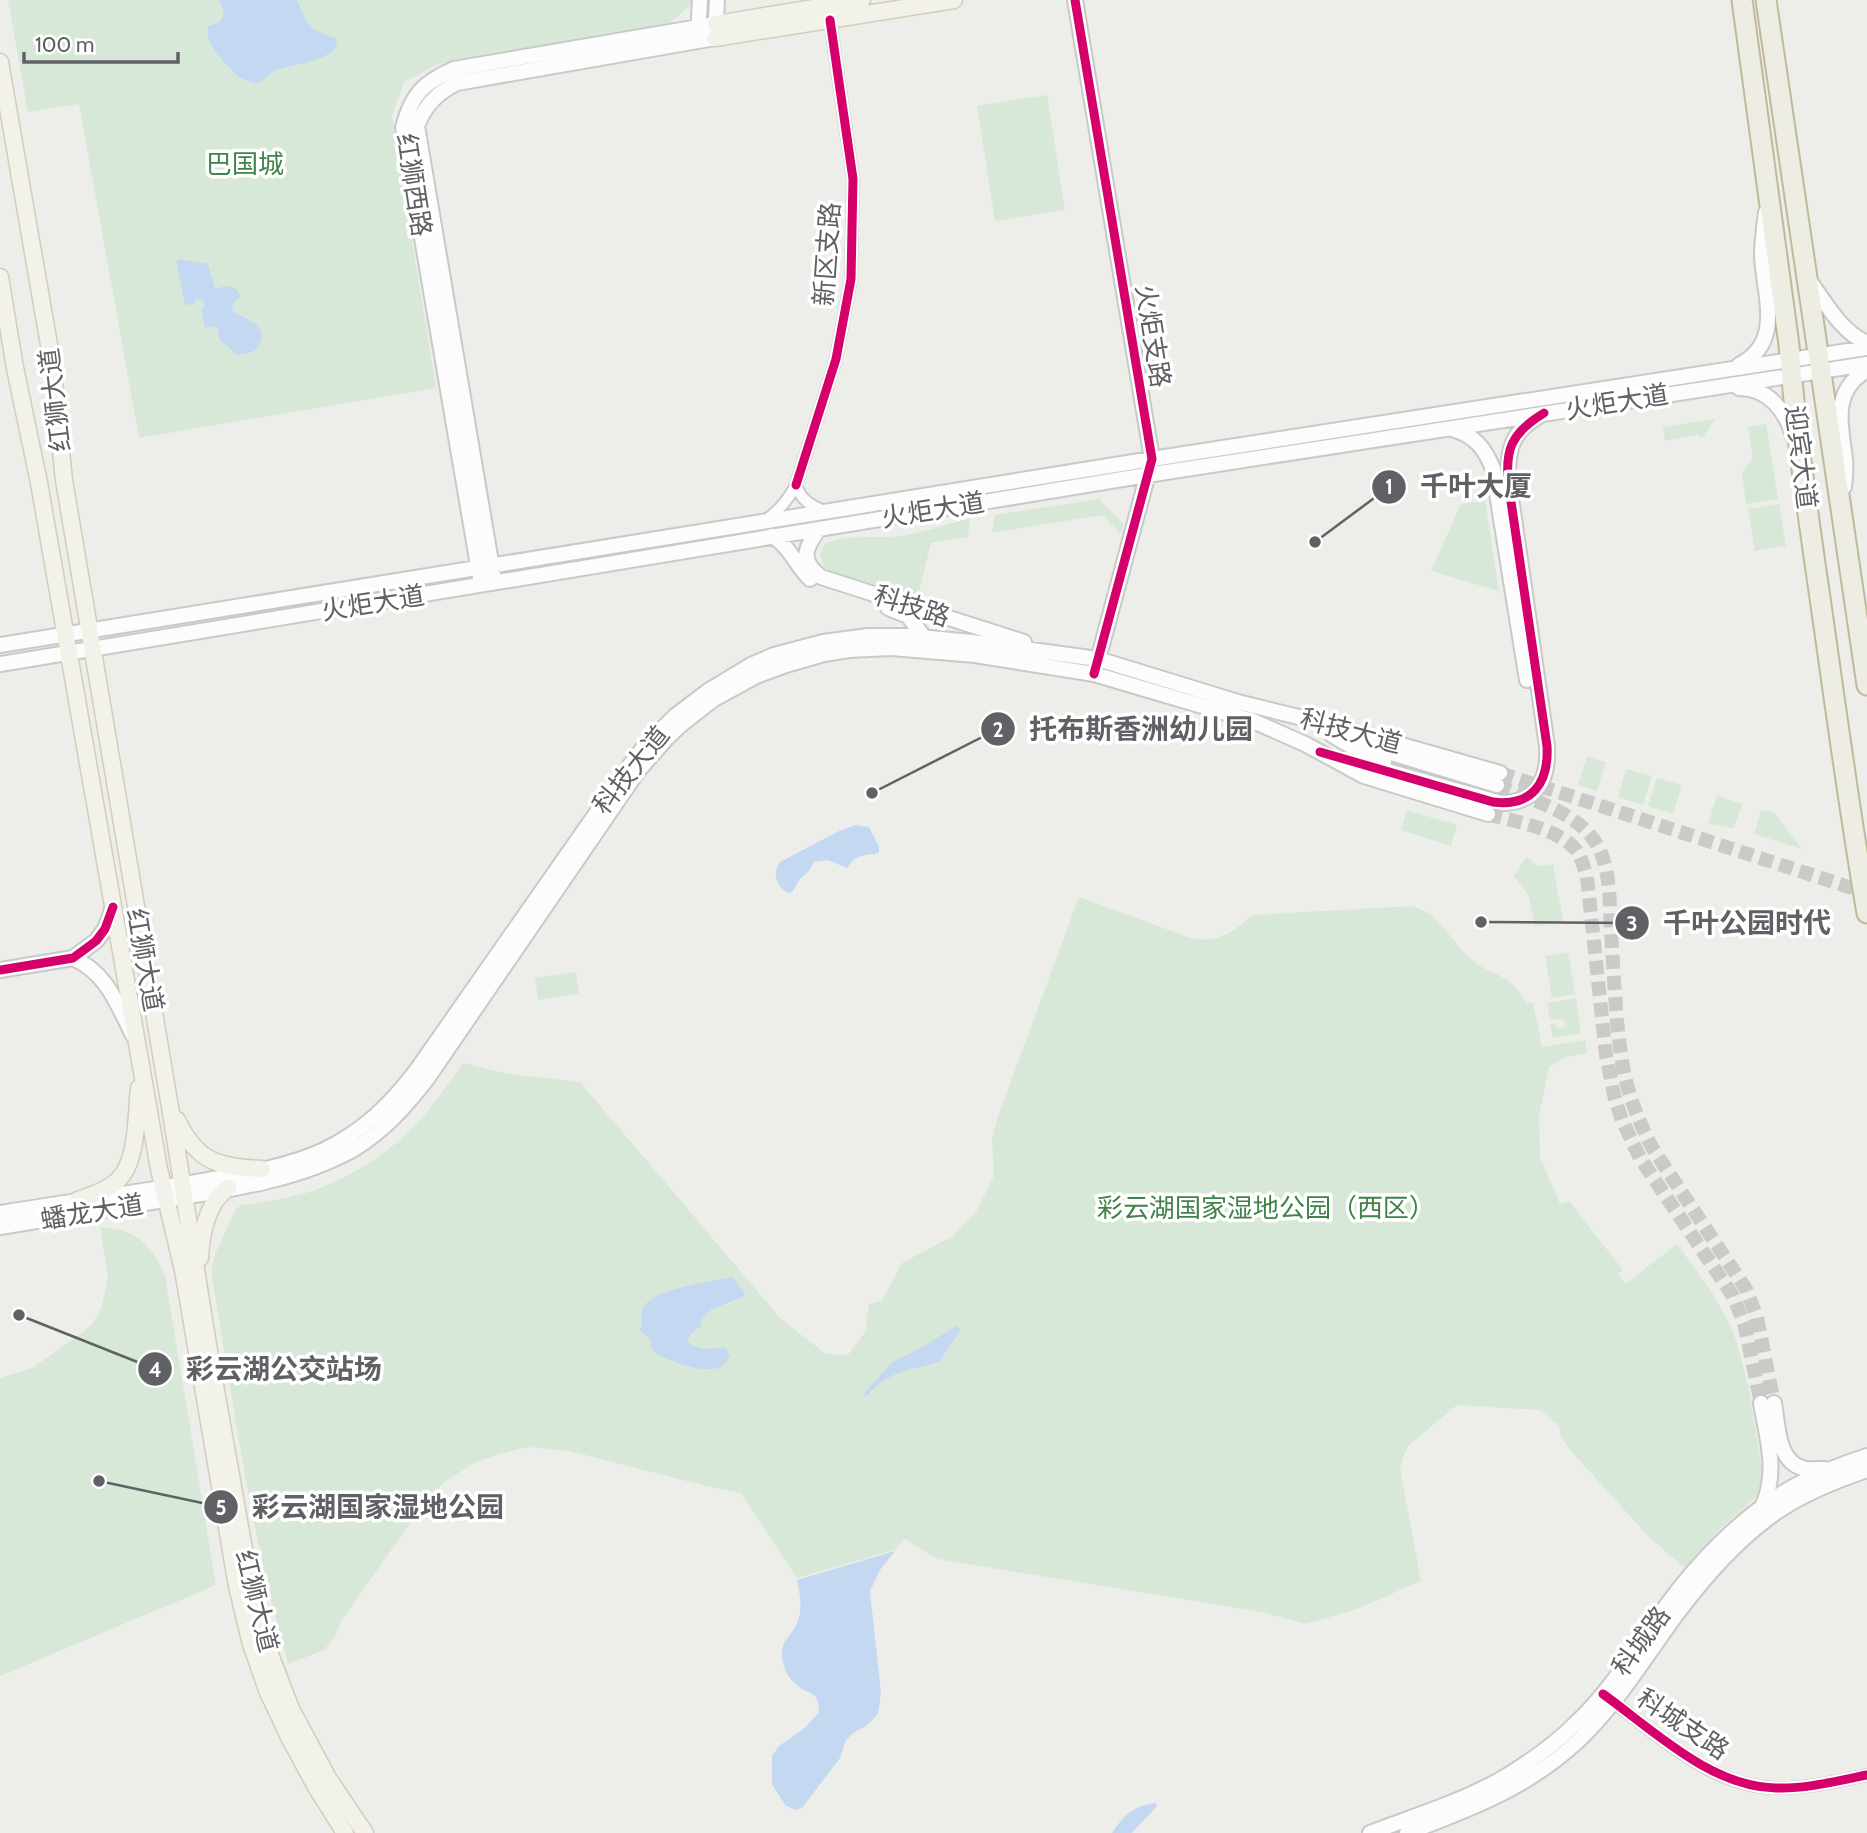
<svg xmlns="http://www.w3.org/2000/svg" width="1867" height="1833" viewBox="0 0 1867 1833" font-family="Cabin,'Noto Sans SC',sans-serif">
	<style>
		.green { fill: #d8e8d8 }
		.water { fill: #c4d9f1 }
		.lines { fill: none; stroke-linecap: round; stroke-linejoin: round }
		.secondary-tunnel { stroke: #cacac8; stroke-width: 14; stroke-dasharray: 14 7; stroke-linecap: butt }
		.street-casing { stroke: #cbcbca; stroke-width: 14 }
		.secondary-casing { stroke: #c9c9c9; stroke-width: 18 }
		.primary-casing { stroke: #d2ceba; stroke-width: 19 }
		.highway-casing { stroke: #c0b99a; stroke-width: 23 }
		.street { stroke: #fcfcfc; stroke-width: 10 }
		.secondary { stroke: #fcfcfc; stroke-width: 14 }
		.primary { stroke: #f2f1ea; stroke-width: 16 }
		.highway { stroke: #eeede4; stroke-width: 19 }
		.cycleway-casing { stroke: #fff; stroke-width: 13 }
		.cycleway { stroke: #d6006c; stroke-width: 9 }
		.labels { text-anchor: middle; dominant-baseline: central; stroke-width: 7; stroke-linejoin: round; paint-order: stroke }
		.park-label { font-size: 26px; fill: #41824b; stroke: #fff }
		.street-label { font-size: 26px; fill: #5f6165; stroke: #fff }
		.leader { fill: none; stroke: #5f6165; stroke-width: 2.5 }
		.callout-dot { fill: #5f6165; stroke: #fff; stroke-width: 2.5 }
		.mark-label { font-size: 21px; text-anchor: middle; font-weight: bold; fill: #fff }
		.callout-label { font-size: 28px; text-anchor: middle; font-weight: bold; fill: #5f6165; stroke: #fff; stroke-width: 7; stroke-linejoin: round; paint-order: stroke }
	</style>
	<rect width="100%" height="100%" fill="#edede9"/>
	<path class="green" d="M8 0H693V3L666 26 438 64 404 82 392 116 436 388 139 438 79 104 28 112Z
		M1047 95 1065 210 995 221 977 106Z
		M1713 419 1715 420 1702 438 1697 435 1665 441 1663 427Z
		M1766 424 1778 499 1746 504 1742 473 1753 458 1748 427Z
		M1099 499 1124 525 1120 533 1102 515 992 533 995 515Z
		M1485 501 1499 591 1431 571 1461 504Z
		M1779 504 1786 546 1755 551 1748 509Z
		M970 519 968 537 931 543 918 596 830 572C822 566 816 552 826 544 835 536 872 537 885 537 914 537 942 524 970 519Z
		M1587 757 1606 762 1597 791 1578 785Z
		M1626 769 1652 776 1643 805 1618 797Z
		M1657 778 1682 785 1673 814 1648 806Z
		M1717 796 1742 804 1734 828 1708 824Z
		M1407 810 1457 825 1451 846 1401 830Z
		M1761 810 1774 813 1802 849 1754 834Z
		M1526 857 1539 866 1553 864 1563 921 1535 926 1529 897 1514 876Z
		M1079 897 1188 937C1215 945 1233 933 1252 915L1412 906C1443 915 1449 941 1472 960 1483 970 1498 973 1510 982 1517 987 1522 996 1527 1003H1533L1542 1047 1585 1040 1587 1053 1565 1057 1549 1067 1539 1115 1540 1157 1560 1204 1569 1201 1623 1270 1618 1274 1625 1284 1677 1244 1710 1289 1731 1327 1737 1343 1749 1389 1764 1481 1754 1499 1719 1530 1685 1568 1649 1537 1572 1452 1561 1437 1559 1426 1540 1410 1457 1405 1408 1446 1403 1457 1400 1468 1421 1581 1357 1609 1306 1624 1262 1612 937 1559 905 1539 894 1550 797 1578 741 1493 702 1485 570 1451 527 1447 496 1455 474 1463 443 1483 423 1505 341 1621 335 1637 324 1650 288 1664C251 1535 233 1403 211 1271L215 1254 236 1209 241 1205C264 1202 287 1199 309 1192 344 1180 379 1160 406 1134 428 1114 445 1088 463 1063L508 1074 580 1082 781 1319 826 1354 848 1355 865 1332 869 1304 882 1301 902 1263 953 1236 976 1212 994 1176 992 1140 997 1119Z
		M1568 952 1575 994 1552 998 1545 956Z
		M576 972 579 994 538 1000 535 978Z
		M1576 998 1581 1033 1553 1038 1550 1024 1555 1023 1557 1028 1565 1027 1564 1019 1550 1020 1547 1003Z
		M100 1227C135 1229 152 1244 165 1276L216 1585 0 1676V1378L32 1368 82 1333 91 1325 98 1315 102 1306 108 1277Z"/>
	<path class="water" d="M219 0H297C308 24 308 31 336 38 344 61 288 64 275 71 268 74 263 82 256 83 250 83 241 78 236 75 225 62 203 44 208 26L218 23C226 16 224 9 219 0Z
		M179 259 208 264 215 289 226 286 235 288 241 296 234 302 232 311C242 317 269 326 261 341 260 344 257 349 254 351 250 353 242 354 237 355 231 350 228 345 220 341L217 326 205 328 201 308 205 307 203 299 195 300V304L185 305 176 262Z
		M856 825 869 827 879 847V853C863 856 858 853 847 868L828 860 814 862 809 871 800 879 792 892 789 893C776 887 772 873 780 862L841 830Z
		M732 1277 744 1292 745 1296 712 1309 701 1319V1326L691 1334 687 1342C699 1350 711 1350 725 1347L730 1355C728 1359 727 1362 724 1365 709 1377 665 1361 652 1350L650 1339 639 1330 642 1326C642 1320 640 1315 642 1310 650 1288 711 1282 732 1277Z
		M956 1326 961 1330 939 1362C910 1371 889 1370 868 1395L863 1396 867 1390 891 1363 921 1348Z
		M895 1551 880 1570 870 1591 881 1693 878 1714 866 1726 853 1733 846 1740 840 1758 802 1808 795 1810 785 1805 772 1784V1756L779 1746 806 1727 819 1712C819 1695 814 1695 802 1689 792 1683 785 1673 783 1663 779 1639 790 1640 797 1623 803 1610 800 1593 797 1580Z
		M1156 1803 1157 1806 1132 1833H1112C1125 1814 1133 1806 1156 1803Z"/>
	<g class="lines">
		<path class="secondary-tunnel" d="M1500 773 1867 893
			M1497 785C1526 798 1570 810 1590 835 1612 860 1609 900 1611 932 1614 972 1615 1014 1621 1054 1625 1087 1637 1119 1653 1149L1746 1289 1757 1317 1774 1403
			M1488 814C1515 822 1559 828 1577 851 1582 859 1584 868 1587 877L1606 1055 1615 1099 1622 1120 1640 1158 1733 1296 1744 1323 1761 1403"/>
		<defs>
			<path id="street" d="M796 485 836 359 851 279 853 179 830 20
				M767 519C780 510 788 500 796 485 801 500 810 505 824 511
				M1608 1698C1658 1734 1710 1787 1776 1788 1807 1789 1837 1781 1867 1775"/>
			<path id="secondary" d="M1075 0 1152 459 1096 667
				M698 34 700 0
				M1809 280C1825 302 1841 332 1867 343
				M1739 365C1784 342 1764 296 1762 256 1762 242 1764 227 1766 212
				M1739 388C1768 388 1785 410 1793 435
				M1452 429C1474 435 1485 448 1493 469L1527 680
				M1844 487C1845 478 1846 468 1845 459 1841 424 1831 391 1867 370
				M819 529C805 548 799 560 821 577L1024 642
				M772 536C790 546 796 566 810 579
				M493 574 417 126C425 105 437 93 457 83L715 38 717 0
				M480 577 403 127C412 94 423 83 454 69L716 24
				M888 608 908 616 927 641
				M0 645 1152 459 1867 348
				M0 664 1147 475 1867 364
				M1332 735 1364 754 1384 762
				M1358 743 1497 785
				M1345 759 1501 803C1537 803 1549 779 1547 746L1508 477C1508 448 1512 432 1539 416
				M73 958C107 973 117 1004 133 1035
				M0 970 73 958 96 941 105 929 113 907
				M0 1213C63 1203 127 1194 190 1183 234 1175 283 1169 324 1150 363 1131 390 1105 416 1071L630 765 644 747 675 716 708 691 751 665 774 655 823 642 868 636H909L972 642 1098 659 1238 702 1335 726 1500 773
				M0 1227C55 1218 109 1209 164 1200 228 1190 296 1181 354 1149 384 1131 406 1106 427 1079L638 771 666 739 682 724 714 699 756 676 786 665 824 654 849 650 891 648 975 655 1094 674 1253 721 1305 744 1364 776 1488 814
				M1761 1403C1767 1438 1778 1471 1763 1505
				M1774 1403C1778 1424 1777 1461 1802 1468 1809 1470 1818 1469 1825 1469
				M1370 1833C1414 1816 1461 1802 1503 1778 1528 1763 1554 1745 1575 1724 1611 1691 1637 1646 1666 1606 1698 1562 1745 1513 1793 1487 1817 1474 1842 1464 1867 1456
				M1407 1833C1470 1809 1528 1788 1579 1740 1619 1702 1646 1655 1679 1611 1704 1578 1734 1544 1767 1519 1797 1496 1832 1482 1867 1470"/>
			<path id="primary" d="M716 24 862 0
				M715 38 954 0
				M0 62 52 362 64 480 170 1107 209 1351 250 1583 265 1641 291 1709 328 1778 365 1833
				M0 277 15 368 39 483 159 1169 183 1270 237 1586 251 1644 267 1690 290 1739 316 1787 345 1833
				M177 1120C197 1162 218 1167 262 1169
				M78 1200C92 1195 108 1190 118 1180 138 1161 136 1115 139 1088
				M200 1258C201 1235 207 1202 228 1188"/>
			<path id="highway" d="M1742 0 1789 345C1796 437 1810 528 1823 619 1837 717 1850 815 1867 913
				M1766 0C1799 228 1835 456 1867 685"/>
		</defs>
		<use href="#street" class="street-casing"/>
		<use href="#secondary" class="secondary-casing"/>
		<use href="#primary" class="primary-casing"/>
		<use href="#highway" class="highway-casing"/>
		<use href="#street" class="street"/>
		<use href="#secondary" class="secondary"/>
		<use href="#primary" class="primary"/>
		<use href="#highway" class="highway"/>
		<defs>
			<path id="cycleway" d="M1075 0 1152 459 1094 674
				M796 485 836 359 851 279 853 179 830 20
				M1320 752 1493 802C1532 807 1549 783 1547 746L1509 488C1504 450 1511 433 1544 413
				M0 970 73 958 96 941 105 929 113 907
				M1603 1694C1653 1730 1711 1787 1776 1788 1806 1789 1837 1781 1867 1775"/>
		</defs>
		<use href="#cycleway" class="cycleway-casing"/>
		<use href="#cycleway" class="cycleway"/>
	</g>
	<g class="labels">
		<g class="park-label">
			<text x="245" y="164">巴国城</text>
			<text x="1266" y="1208">彩云湖国家湿地公园（西区）</text>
		</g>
		<g class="street-label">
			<text transform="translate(414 185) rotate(81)">红狮西路</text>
			<text transform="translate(827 254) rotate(-86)">新区支路</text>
			<text transform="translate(1153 336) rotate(81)">火炬支路</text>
			<text transform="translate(55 400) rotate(-97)">红狮大道</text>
			<text transform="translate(1617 402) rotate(-9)">火炬大道</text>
			<text transform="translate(1801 457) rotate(83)">迎宾大道</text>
			<text transform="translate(933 510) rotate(-9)">火炬大道</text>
			<text transform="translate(373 603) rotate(-9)">火炬大道</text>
			<text transform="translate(912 606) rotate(18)">科技路</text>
			<text transform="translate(1351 731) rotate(15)">科技大道</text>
			<text transform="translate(631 770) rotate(-51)">科技大道</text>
			<text transform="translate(145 960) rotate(80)">红狮大道</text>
			<text transform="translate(92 1212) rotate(-9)">蟠龙大道</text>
			<text transform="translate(257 1601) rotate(76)">红狮大道</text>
			<text transform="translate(1641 1641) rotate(-54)">科城路</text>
			<text transform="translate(1683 1724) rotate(34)">科城支路</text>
		</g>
	</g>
	<path class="leader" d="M1315 542L1389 487M872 793L998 729M1481 922L1632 923M19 1315L155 1369M99 1481L221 1507"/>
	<g class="callout-dot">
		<circle cx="1315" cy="542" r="7"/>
		<circle cx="872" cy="793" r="7"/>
		<circle cx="1481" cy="922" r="7"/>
		<circle cx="19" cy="1315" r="7"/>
		<circle cx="99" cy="1481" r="7"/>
		<circle cx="1389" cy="487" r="18"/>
		<circle cx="998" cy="729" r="18"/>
		<circle cx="1632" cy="923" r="18"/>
		<circle cx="155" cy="1369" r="18"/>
		<circle cx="221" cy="1507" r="18"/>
	</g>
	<g class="mark-label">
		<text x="1389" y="494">1</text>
		<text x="998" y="737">2</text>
		<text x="1632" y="931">3</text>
		<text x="155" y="1377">4</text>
		<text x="221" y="1515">5</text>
	</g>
	<g class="callout-label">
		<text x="1476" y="496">千叶大厦</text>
		<text x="1141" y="739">托布斯香洲幼儿园</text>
		<text x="1747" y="933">千叶公园时代</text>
		<text x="284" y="1379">彩云湖公交站场</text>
		<text x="378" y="1517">彩云湖国家湿地公园</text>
	</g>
	<path d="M24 52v10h154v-10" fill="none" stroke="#5f6165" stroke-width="3.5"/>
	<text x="35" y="52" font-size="21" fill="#5f6165" stroke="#ffffff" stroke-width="5" paint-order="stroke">100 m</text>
</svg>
